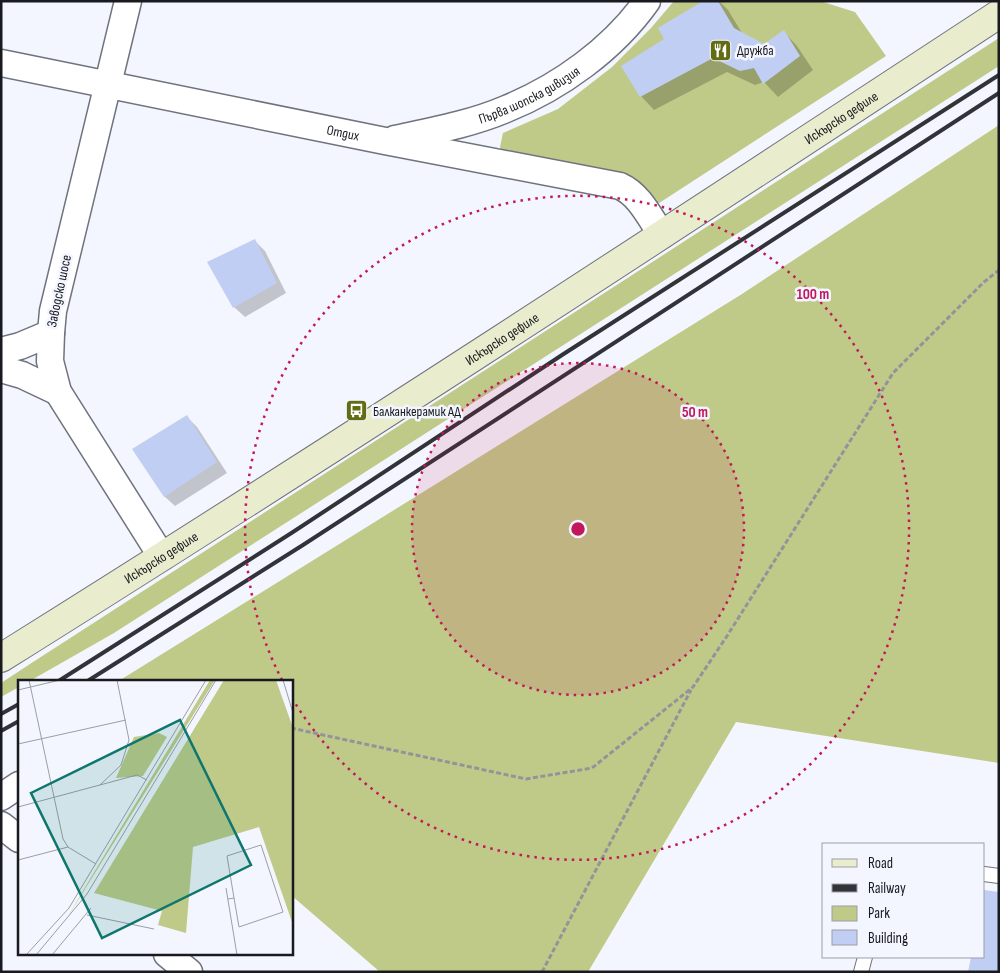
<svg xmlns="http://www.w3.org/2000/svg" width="1000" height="973" viewBox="0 0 1000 973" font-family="'Sofia Sans Condensed',sans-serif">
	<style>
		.green { fill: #bfca88 }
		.shadow { fill: #0003 }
		.building { fill: #c1cef4 }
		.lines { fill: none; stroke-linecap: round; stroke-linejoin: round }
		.lane-casing { stroke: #6f737e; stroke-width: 16 }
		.street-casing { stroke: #6f737e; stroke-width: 29 }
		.secondary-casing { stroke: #6f737e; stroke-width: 30 }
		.path { stroke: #92949a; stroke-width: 3; stroke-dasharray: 5 2.5; stroke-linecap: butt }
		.lane { stroke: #fff; stroke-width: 14 }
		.street { stroke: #fff; stroke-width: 26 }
		.secondary { stroke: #e9edce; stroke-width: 28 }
		.rail { stroke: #313338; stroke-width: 4 }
		.ring { fill: none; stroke: #c2185b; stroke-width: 2.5; stroke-dasharray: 2.5 5 }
		.labels { text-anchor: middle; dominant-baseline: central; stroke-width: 5; stroke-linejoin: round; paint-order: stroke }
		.poi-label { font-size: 14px; fill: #191a1f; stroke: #f3f6fe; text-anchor: start }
		.street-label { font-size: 14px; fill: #191a1f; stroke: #f3f6fe }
		.inset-road { fill: none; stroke: #9c9ea5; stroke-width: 1 }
		.view { fill: #0f766e; fill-opacity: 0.15; stroke: #0f766e; stroke-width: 2.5 }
		.inset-edge { fill: none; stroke: #191a1f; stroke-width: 2.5 }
		.centre { fill: #c2185b; stroke: #f3f6fe; stroke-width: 2.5 }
		.ring-label { font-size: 15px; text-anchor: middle; font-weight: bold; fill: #c2185b; stroke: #f3f6fe; stroke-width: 5; stroke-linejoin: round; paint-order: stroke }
	</style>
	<rect width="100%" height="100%" fill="#f3f6fe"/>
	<path class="green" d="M674 1H820L855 12 886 56 653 207 504 156 500 147 503 133 558 109 612 67 651 28Z
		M999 38V66L114 633 28 682H19V687L1 697V683L30 664Z
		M999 125V763L736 722 588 972H380L291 895V682H117L742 294Z"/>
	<path class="shadow" d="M706 1H719L728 10 742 33 764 45 784 32 797 46 813 70 778 97 764 82 755 85 727 72 654 110 641 96 665 40Z
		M255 241 265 251 286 293 245 317 234 307Z
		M186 416 197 427 227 473 175 506 164 496Z
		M984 891 999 893V972H970L972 957H984Z"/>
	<path class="building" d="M703 1H718L734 28 764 44 784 30 800 56 763 84 754 68 740 71 713 58 640 97 621 66 664 39 658 28Z
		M255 239 277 283 233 308 207 262Z
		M187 415 217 462 164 497 132 449Z
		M984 890 999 892V972H968L971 957H984Z"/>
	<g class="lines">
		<defs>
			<path id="lane" d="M984 874 999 876
				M861 972 865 957"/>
			<g id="street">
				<path d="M128 1 53 311 51 333 50 361 58 392 162 557"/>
				<path id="s1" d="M1 63 385 141 620 186C640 195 650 218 662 235"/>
				<path id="s2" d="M395 139C432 131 471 124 506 109 560 87 613 49 647 1"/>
				<path d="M1 351 20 346 51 333"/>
				<path d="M1 369 22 375 58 392"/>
				<path d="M1 797 19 785"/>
				<path d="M1 825 19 839"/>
				<path d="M167 954 189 972"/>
			</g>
			<g id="secondary">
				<path id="s3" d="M1 658C337 448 668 231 999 14"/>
			</g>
		</defs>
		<use href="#lane" class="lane-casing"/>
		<use href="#street" class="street-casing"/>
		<use href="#secondary" class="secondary-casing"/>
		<path class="path" d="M291 728 526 779 592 768 693 687 727 636 893 373 984 282 999 270
			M542 972 691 690"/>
		<use href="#lane" class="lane"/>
		<use href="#street" class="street"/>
		<use href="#secondary" class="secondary"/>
		<path class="rail" d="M57 682 293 532 562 355 999 75
			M86 682 303 545 999 93
			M1 714 19 704
			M1 731 19 721"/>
	</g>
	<circle cx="578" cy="529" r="166" fill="#c2185b" fill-opacity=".12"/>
	<g class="ring">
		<circle cx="578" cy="529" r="166"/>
		<path d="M282 680A332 332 0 1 1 292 698"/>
	</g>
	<defs>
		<symbol id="restaurant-square" viewBox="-11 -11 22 22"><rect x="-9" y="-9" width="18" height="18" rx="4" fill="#626c13" stroke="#f3f6fe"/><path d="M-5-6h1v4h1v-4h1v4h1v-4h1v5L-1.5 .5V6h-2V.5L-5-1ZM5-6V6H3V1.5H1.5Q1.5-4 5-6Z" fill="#fff"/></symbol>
		<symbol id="bus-square" viewBox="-11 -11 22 22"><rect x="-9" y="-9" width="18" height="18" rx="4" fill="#626c13" stroke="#f3f6fe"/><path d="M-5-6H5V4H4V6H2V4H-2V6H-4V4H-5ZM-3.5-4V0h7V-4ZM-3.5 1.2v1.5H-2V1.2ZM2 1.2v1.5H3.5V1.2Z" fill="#fff"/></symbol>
	</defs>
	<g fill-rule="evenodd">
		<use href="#restaurant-square" x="708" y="38" width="25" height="25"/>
		<use href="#bus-square" x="344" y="398" width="25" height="25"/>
	</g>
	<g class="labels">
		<g class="poi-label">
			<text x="737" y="50">Дружба</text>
			<text x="373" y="411">Балканкерамик АД</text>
		</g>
		<g class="street-label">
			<text stroke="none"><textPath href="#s2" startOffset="142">Първа шопска дивизия</textPath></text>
			<text stroke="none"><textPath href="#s3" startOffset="999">Искърско дефиле</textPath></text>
			<text stroke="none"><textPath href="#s1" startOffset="349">Отдих</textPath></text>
			<text transform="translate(59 291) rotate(-78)">Заводско шосе</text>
			<text stroke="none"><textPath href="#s3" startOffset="594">Искърско дефиле</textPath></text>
			<text stroke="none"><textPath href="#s3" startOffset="189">Искърско дефиле</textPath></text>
		</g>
	</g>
	<g transform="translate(18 680)">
		<rect width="275" height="275" fill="#f3f6fe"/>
		<path d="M192 0H197L49 238 66 209ZM206 0H258L275 48V245L241 147 175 167 168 253 140 245 144 231 76 213ZM141 53 149 57 125 96 98 98 116 57Z" fill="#bfca88"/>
		<path class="inset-road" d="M11 0 45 159 50 167 78 184M265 0 275 33M0 10 42 0M0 64 108 40M82 105 103 85 111 60 99 0M0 127 119 95 129 100M0 180 50 167M208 208 219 275M210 219 216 218 221 247 265 232 243 165 209 176 216 218M69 235 136 249M8 275 51 228 188 0M18 275 69 214 198 0M34 275 73 228"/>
		<path class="view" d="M162 40 233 185 84 258 13 113Z"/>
		<rect width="275" height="275" class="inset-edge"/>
	</g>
	<circle cx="578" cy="529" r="8" class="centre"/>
	<g class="ring-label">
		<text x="813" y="299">100 m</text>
		<text x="695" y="417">50 m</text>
	</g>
	<rect width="1000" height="973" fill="none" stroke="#191a1f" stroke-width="5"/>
	<rect x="822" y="843" width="162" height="115" fill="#f3f6fe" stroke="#9c9ea5"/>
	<rect x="832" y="859" width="25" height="8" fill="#e9edce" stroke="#9c9ea5"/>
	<text x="868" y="868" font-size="15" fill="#191a1f">Road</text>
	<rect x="832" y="884" width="25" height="8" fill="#313338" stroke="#9c9ea5"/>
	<text x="868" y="893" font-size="15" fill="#191a1f">Railway</text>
	<rect x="832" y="906" width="25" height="15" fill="#bfca88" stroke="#9c9ea5"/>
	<text x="868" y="918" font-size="15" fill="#191a1f">Park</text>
	<rect x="832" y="930" width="25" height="15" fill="#c1cef4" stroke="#9c9ea5"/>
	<text x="868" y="943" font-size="15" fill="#191a1f">Building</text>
</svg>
